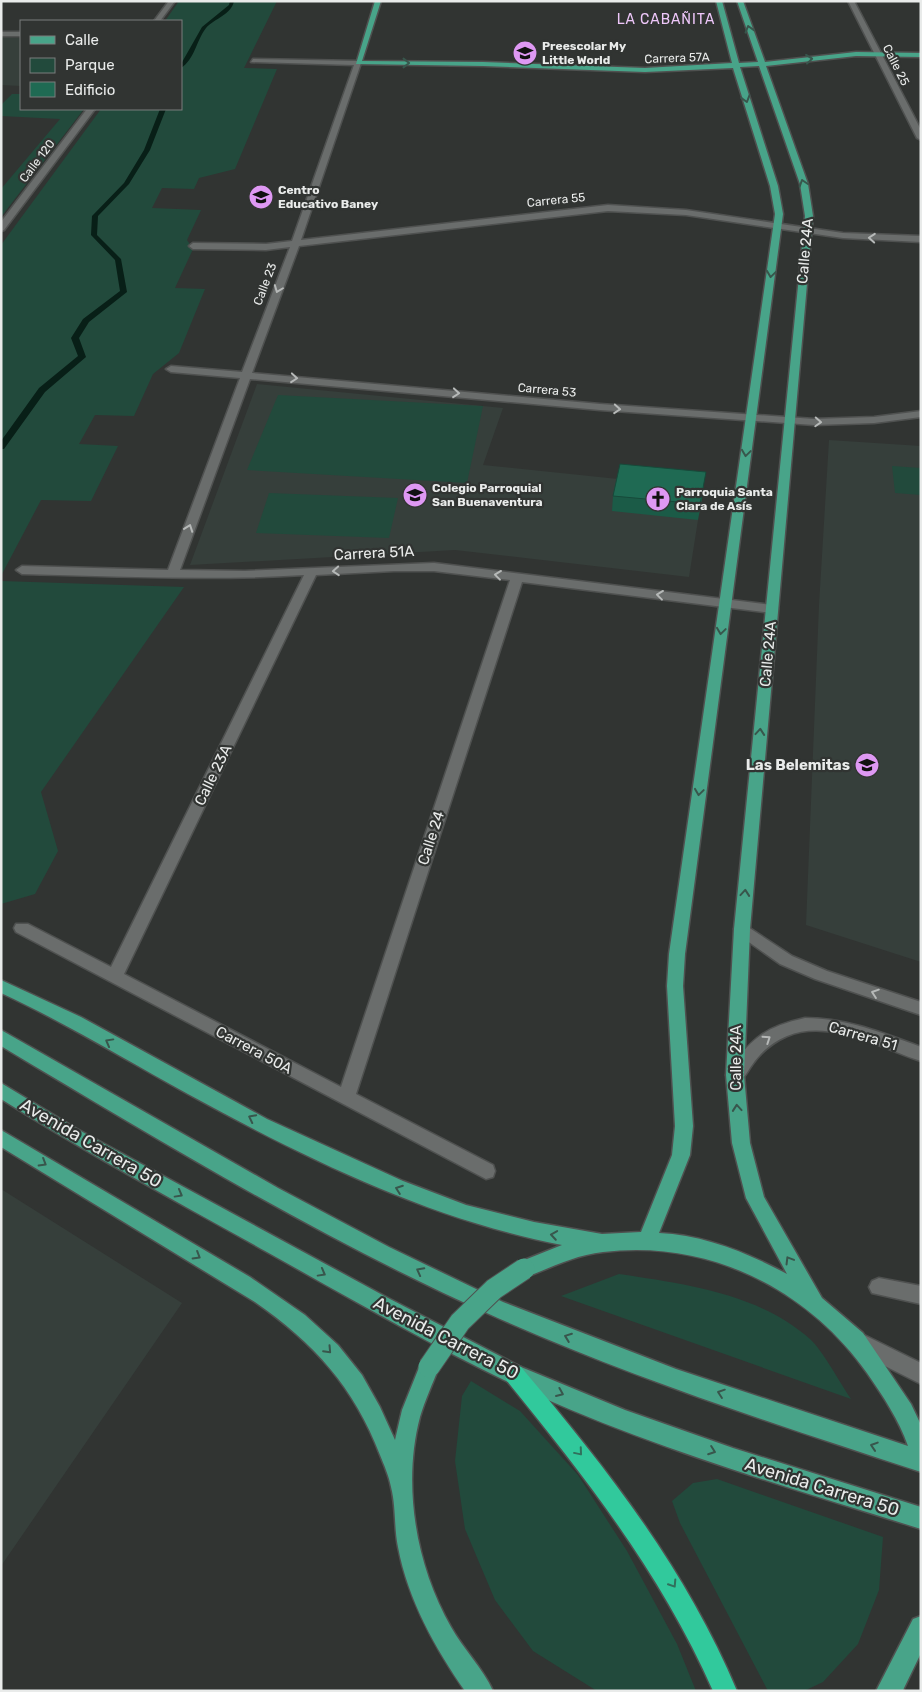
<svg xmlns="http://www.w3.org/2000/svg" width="922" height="1692" viewBox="0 0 922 1692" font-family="Rubik,sans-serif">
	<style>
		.built { fill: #363f3b }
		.green { fill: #224a3c }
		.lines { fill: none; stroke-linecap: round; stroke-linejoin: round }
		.stream { fill: #081f17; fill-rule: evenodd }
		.minor-casing { stroke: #4f5150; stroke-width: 3 }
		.major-casing { stroke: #4f5150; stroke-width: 3 }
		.highway-casing { stroke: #4f5150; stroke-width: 3 }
		.minor { fill: #6a6d6c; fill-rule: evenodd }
		.major { fill: #48a489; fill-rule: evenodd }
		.highway { fill: #31c99c; fill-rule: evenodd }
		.major-bridge-casing { stroke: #4f5150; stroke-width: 23; stroke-linecap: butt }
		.major-bridge { stroke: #48a489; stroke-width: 21 }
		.wall { fill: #1b5b47 }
		.building { fill: #1f6a53; stroke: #164a3a }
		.oneway { stroke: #38564c }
		.oneway2 { stroke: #b6b9b8 }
		.oneway3 { stroke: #31705c }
		.labels { text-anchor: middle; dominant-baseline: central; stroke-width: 4.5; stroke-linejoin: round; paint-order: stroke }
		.far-poi-label { font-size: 12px; font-weight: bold; fill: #e9ebea; stroke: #313432; text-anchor: start }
		.far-street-label { font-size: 12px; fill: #e9ebea; stroke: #313432 }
		.far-neighbourhood-label { font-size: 14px; letter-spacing: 1px; fill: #eec7fa; stroke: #313432 }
		.street-label { font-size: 15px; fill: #e9ebea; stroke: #313432 }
		.poi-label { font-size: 15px; font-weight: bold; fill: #e9ebea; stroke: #313432; text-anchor: end }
		.near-street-label { font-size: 18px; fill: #e9ebea; stroke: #313432 }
	</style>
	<rect width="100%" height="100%" fill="#313432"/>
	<path class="built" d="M1 37 21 38V86L1 85Z
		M257 384 503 408 483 465 618 479 698 520 689 577 455 550 190 565Z
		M829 440 921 446V962L806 925 819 605Z
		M1 1189 182 1303 1 1566Z"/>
	<path class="green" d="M179 1H277L244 68 277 69 235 169 199 178 194 189 162 188 152 208 201 210 187 240 193 249 175 288 205 289 179 353 153 374 134 416 95 415 79 444 118 446 91 501 41 500 1 576V245L101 109H181V21H165Z
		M12 94H21V109H84L1 217V189L60 119 1 116V105Z
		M278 395 483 406 467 483 247 470Z
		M892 466 921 468V495L895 493Z
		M269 493 398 498 389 538 256 533Z
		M1 581 184 587 41 792 58 851 35 894 1 904Z
		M619 1274C685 1284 758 1293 810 1339 823 1351 840 1383 851 1399L561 1296Z
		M471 1381 520 1411 578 1475 627 1551 677 1644 696 1691H597L533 1651 495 1600 465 1529 455 1461 462 1396Z
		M717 1479 883 1537 879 1590 858 1644 823 1682 804 1691H768L680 1523 672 1501 693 1483Z"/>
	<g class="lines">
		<path class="stream" d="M230 1H234C232 14 214 19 206 28 196 41 195 59 181 68V64L202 27 229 5Z
			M160 109H166L150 150 129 184 98 216 97 235 121 259 127 292 89 322 79 338 86 357 45 392 4 449H1V441L39 388 78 356 71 338 83 319 120 291 115 260 91 235 92 216 124 183 144 150Z"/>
		<defs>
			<path id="minor" d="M169 1H175L160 21H154Z
				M848 1H854L921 130V140L917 138Z
				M1 32H21V36H1Z
				M253 59 358 61 361 63 301 240 608 205 686 210 843 233 921 236V242L843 238 686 215 608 211 299 246 252 373 600 404 814 419 874 417 921 411V417L874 423 814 425 600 410 250 379 180 570 245 571 434 563 772 605 778 609 772 613 522 582 356 1094 493 1165 495 1171 493 1177 486 1179 16 932 14 928 16 924H28L111 967 304 575C210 581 116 576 22 574L16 570 22 566 168 570 240 378 171 372 166 369 171 366 242 372 290 247 266 250 193 249 189 246 193 243 266 244 292 241 354 65 251 62ZM394 571H434L510 580 341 1087 124 974 316 575Z
				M87 109H95L4 230 1 231V222Z
				M742 923 792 956 827 971 921 1002V1015L815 979 780 964 736 933 734 929 736 925Z
				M805 1018C846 1018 883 1033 921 1047V1061C881 1048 829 1018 787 1036 771 1043 761 1052 752 1065 748 1070 745 1078 740 1080 736 1083 733 1081 729 1080L726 1075 729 1070C752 1038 765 1027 805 1018Z
				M879 1278 921 1286V1304L872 1293 869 1287 872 1281Z
				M858 1332 921 1363V1384L851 1349 848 1342 851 1335Z"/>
			<path id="major" d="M375 1H381L362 61 483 62 645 68 732 63 716 1H722L739 63 758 62 737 1H743L765 62 856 52 921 53V57L856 56 766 66 808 184 813 216 750 929 744 1075 750 1143 764 1197 822 1298 863 1333 911 1404 921 1425V1472C775 1424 629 1377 489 1314 320 1238 160 1141 1 1046V1030L278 1188 389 1247 503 1302 676 1369 908 1446C899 1420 883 1396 867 1373 807 1288 707 1239 603 1252 575 1255 550 1268 524 1278L517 1275 514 1269 517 1263 562 1245C429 1219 307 1159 188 1094 126 1060 66 1023 1 993V980L81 1017 267 1119 403 1181 466 1205 534 1222 602 1234 641 1232 672 1155 675 1126 667 986 669 954 775 214 770 186 733 68 645 72 483 66 356 64ZM759 66 800 184 805 216 734 929 726 1075 732 1143 746 1198 787 1274C748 1253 704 1235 659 1233L690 1155 693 1126 683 986 685 954 783 214 778 186 740 67Z
				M1 1083 77 1129 388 1298 521 1367 625 1410 733 1448 921 1507V1529C781 1485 639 1444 506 1381 425 1342 346 1296 267 1252 178 1202 88 1154 1 1099Z
				M1 1130 250 1277 305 1315 338 1345 362 1375 380 1407 395 1440 402 1410 422 1360 429 1357 436 1360 439 1367C433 1383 425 1400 420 1417 402 1485 416 1566 451 1627 463 1649 483 1668 493 1691H465C435 1648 408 1600 398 1547 394 1528 396 1506 391 1487 389 1476 384 1465 380 1455 354 1387 314 1343 255 1302L1 1147Z
				M921 1616V1653L904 1688 903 1691H876L913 1619Z"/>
			<path id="highway" d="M514 1364 521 1367C606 1467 686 1569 737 1691H713C662 1575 586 1478 507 1381L504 1374 507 1367Z"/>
		</defs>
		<use href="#minor" class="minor-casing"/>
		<use href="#major" class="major-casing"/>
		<use href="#highway" class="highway-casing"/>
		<use href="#minor" class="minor"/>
		<use href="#major" class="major"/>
		<use href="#highway" class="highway"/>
		<defs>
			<path id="major-bridge" d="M429 1367 460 1322 494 1289 524 1269"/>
		</defs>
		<use href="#major-bridge" class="major-bridge-casing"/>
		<use href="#major-bridge" class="major-bridge"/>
	</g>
	<path class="wall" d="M704 488 698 520 612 511 613 496Z"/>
	<path class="building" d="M620 464 706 472 700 504 613 496Z"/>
	<defs><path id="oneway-chevron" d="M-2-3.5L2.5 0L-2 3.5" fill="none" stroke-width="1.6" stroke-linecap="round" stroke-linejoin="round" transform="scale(1.25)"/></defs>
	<g class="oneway">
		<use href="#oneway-chevron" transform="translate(749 29) rotate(-107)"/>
		<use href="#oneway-chevron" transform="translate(809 59) rotate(-6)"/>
		<use href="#oneway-chevron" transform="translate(406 63)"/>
		<use href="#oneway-chevron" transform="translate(746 99) rotate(73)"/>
		<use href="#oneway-chevron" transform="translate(803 183) rotate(-108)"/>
		<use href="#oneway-chevron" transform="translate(771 274) rotate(98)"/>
		<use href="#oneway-chevron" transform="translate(746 453) rotate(98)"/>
		<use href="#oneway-chevron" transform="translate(721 631) rotate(98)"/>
		<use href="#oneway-chevron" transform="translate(760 732) rotate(-85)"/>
		<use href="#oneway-chevron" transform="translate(699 792) rotate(98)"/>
		<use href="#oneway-chevron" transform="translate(745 893) rotate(-85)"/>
		<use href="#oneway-chevron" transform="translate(109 1042) rotate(-151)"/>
		<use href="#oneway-chevron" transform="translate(737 1108) rotate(-95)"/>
		<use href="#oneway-chevron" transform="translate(252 1118) rotate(-153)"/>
		<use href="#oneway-chevron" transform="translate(43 1163) rotate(31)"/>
		<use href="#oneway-chevron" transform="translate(399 1189) rotate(-160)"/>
		<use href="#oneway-chevron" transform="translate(179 1194) rotate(29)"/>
		<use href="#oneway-chevron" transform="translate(554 1235) rotate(-171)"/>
		<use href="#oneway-chevron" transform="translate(197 1256) rotate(31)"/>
		<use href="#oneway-chevron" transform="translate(789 1260) rotate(-121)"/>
		<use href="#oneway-chevron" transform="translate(420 1271) rotate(-152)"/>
		<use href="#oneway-chevron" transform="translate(322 1273) rotate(29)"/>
		<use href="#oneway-chevron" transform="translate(568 1337) rotate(-159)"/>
		<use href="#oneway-chevron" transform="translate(328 1350) rotate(47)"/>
		<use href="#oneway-chevron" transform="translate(560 1393) rotate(23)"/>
		<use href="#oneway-chevron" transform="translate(721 1393) rotate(-161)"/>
		<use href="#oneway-chevron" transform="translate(874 1446) rotate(-162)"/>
		<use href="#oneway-chevron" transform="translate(712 1451) rotate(20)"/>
	</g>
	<g class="oneway2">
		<use href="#oneway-chevron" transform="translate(872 238) rotate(-176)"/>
		<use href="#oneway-chevron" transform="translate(278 289) rotate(111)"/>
		<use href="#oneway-chevron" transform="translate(294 378) rotate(5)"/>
		<use href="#oneway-chevron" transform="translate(456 393) rotate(5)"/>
		<use href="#oneway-chevron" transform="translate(617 409) rotate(4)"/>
		<use href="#oneway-chevron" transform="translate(818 422) rotate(3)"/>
		<use href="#oneway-chevron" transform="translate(189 528) rotate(-70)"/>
		<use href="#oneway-chevron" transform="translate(336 571) rotate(176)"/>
		<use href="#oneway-chevron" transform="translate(498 575) rotate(-173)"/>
		<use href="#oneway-chevron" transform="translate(660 595) rotate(-173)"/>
		<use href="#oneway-chevron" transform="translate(875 993) rotate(-161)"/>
		<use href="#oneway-chevron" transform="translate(767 1039) rotate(-34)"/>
	</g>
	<g class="oneway3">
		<use href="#oneway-chevron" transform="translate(579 1452) rotate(50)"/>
		<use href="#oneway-chevron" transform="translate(673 1584) rotate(57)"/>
	</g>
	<defs>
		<symbol id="school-disc" viewBox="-11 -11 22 22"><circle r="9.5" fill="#de98f3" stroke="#313432"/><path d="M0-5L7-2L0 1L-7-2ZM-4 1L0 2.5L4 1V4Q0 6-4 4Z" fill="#111"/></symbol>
		<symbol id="church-disc" viewBox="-11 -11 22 22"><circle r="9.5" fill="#de98f3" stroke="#313432"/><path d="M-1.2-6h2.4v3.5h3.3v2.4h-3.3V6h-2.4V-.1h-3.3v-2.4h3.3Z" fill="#111"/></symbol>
	</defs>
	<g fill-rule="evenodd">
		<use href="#school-disc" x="511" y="39" width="28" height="28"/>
		<use href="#school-disc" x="247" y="183" width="28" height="28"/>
		<use href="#school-disc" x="401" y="481" width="28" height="28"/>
		<use href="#church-disc" x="644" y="485" width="28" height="28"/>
		<use href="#school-disc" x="853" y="751" width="28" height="28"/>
	</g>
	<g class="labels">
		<g class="far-poi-label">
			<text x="542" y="46">Preescolar My<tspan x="542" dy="14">Little World</tspan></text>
			<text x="278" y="190">Centro<tspan x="278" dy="14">Educativo Baney</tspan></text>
			<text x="432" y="488">Colegio Parroquial<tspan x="432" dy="14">San Buenaventura</tspan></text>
			<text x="676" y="492">Parroquia Santa<tspan x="676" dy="14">Clara de Asís</tspan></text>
		</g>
		<g class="far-street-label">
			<text transform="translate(677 58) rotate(-2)">Carrera 57A</text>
			<text transform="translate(896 65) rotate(63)">Calle 25</text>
			<text transform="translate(37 161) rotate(-53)">Calle 120</text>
			<text transform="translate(556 200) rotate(-6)">Carrera 55</text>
			<text transform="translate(265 284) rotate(-69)">Calle 23</text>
			<text transform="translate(547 390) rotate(5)">Carrera 53</text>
		</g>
		<g class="far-neighbourhood-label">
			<text x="666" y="19">LA CABAÑITA</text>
		</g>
		<g class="street-label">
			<text transform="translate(805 251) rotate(-85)">Calle 24A</text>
			<text transform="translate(374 553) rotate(-3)">Carrera 51A</text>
			<text transform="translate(768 654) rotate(-85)">Calle 24A</text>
			<text transform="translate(213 775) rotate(-64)">Calle 23A</text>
			<text transform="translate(431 838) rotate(-72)">Calle 24</text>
			<text transform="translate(863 1036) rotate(16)">Carrera 51</text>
			<text transform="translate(254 1050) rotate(28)">Carrera 50A</text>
			<text transform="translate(736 1058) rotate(-90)">Calle 24A</text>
		</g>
		<g class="poi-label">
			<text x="850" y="765">Las Belemitas</text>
		</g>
		<g class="near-street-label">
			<text transform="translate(91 1143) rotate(30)">Avenida Carrera 50</text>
			<text transform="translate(446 1338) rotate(27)">Avenida Carrera 50</text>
			<text transform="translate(822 1487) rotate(17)">Avenida Carrera 50</text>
		</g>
	</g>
	<rect width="922" height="1692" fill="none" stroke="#e9ebea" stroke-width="5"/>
	<rect x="20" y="20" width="162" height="90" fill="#313432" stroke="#7b7d7c"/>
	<rect x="30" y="36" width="25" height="8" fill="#48a489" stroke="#7b7d7c"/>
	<text x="65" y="45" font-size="15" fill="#e9ebea">Calle</text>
	<rect x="30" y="58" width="25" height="15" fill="#224a3c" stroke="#7b7d7c"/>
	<text x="65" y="70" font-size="15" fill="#e9ebea">Parque</text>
	<rect x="30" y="82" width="25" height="15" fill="#1f6a53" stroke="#7b7d7c"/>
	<text x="65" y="95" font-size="15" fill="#e9ebea">Edificio</text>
</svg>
